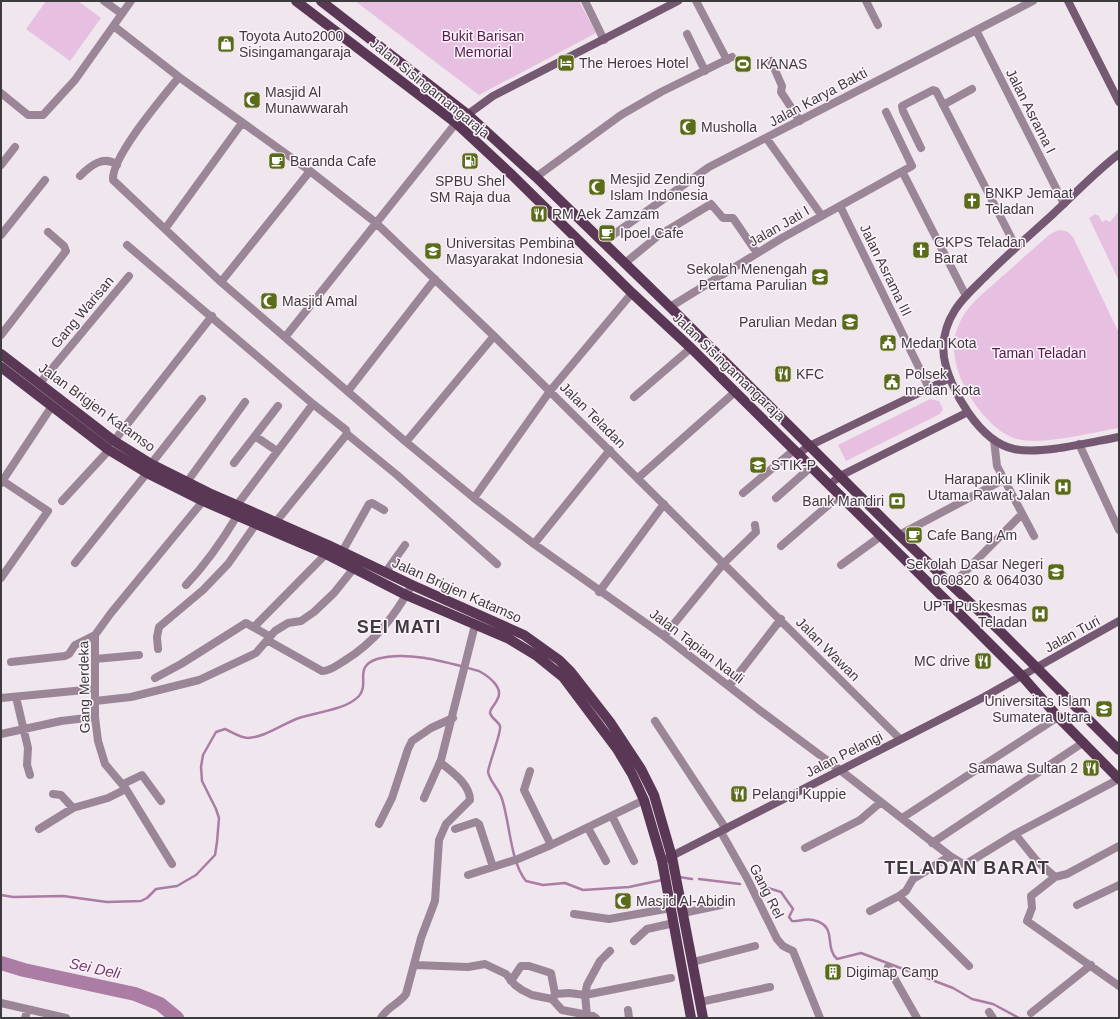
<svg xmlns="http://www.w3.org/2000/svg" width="1120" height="1019" viewBox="0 0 1120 1019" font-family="Helvetica,sans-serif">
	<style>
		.green { fill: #e7c0e1 }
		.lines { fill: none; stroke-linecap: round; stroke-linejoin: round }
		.stream { stroke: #ab7ca4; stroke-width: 2.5 }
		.river { stroke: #ab7ca4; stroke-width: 14 }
		.street { stroke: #9b8698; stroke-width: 8 }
		.secondary { stroke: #755871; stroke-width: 8 }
		.primary { stroke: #5a3755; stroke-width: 10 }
		.labels { text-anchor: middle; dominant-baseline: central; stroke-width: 3; stroke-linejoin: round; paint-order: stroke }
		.poi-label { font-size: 14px; fill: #3e3b3e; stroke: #fdf3fb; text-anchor: start }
		.park-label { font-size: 14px; fill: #52194d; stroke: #fdf3fb }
		.street-label { font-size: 14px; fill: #3e3b3e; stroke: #fdf3fb }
		.water-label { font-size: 15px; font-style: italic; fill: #74396e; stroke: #fdf3fb }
		.district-label { font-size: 18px; font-weight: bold; letter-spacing: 1px; fill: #3e3b3e; stroke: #fdf3fb }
	</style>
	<rect width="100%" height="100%" fill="#f0e6ee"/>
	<path class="green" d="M46 1H78L101 18 70 61 26 29Z
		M355 1H579L596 33 479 95Z
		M1119 211V281L1089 218 1095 214 1099 216 1102 222 1106 220 1110 222Z
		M1061 230 1068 232 1073 237 1119 333V428C1093 432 1042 446 1017 439 986 430 953 379 954 347 954 337 957 327 962 318 970 303 985 292 997 281 1015 265 1032 250 1049 235L1056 231Z
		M930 399 939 401 943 409 940 414 846 461 838 445Z"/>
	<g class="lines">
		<path class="stream" d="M679 877 692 879
			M699 879 740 884
			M759 885 781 892 793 909 789 917 792 921C797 922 805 918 813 920 839 926 823 946 837 959L861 953 953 988 972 999 993 1004 1019 1018
			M1 895 13 897 63 896 107 902 141 901 147 898 156 889 177 886 196 875 215 855 217 842 219 818 216 809 202 781 201 767 203 755 216 732 225 729C232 732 240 738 248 738 266 737 282 724 299 718 316 712 346 710 359 696 370 683 353 667 377 659 408 650 449 663 479 671 488 676 505 688 497 700 495 705 490 708 490 713 492 719 498 721 500 726 502 731 489 763 488 772 490 782 499 789 502 799 510 823 510 861 526 881L543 885 565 883 583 890 629 887 662 880"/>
		<path class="river" d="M1 963 24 970 135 994 160 1004 177 1018"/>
		<path class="street" d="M104 1 122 14
			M585 1 604 40
			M696 1 727 60
			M866 1 878 25
			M115 27 179 77 310 171 375 222 494 336 900 739
			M976 30 1064 204
			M687 34 705 71
			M771 61 782 86 781 92 800 121
			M179 77C163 97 111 157 113 180L221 282 406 442
			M1 93 28 115H43L75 80 131 1
			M943 105 972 89
			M767 139 822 216
			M921 148 903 111 902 106 933 90 936 91 1016 247
			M1 165 15 147
			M903 173 966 296
			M80 176C91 165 104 155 117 165
			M536 177 621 115 661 92 732 57
			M840 206 929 388
			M165 229 242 123
			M1 235 45 180
			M603 242 709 167 1033 1
			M127 245 313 404 346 430 347 434 397 475 497 564
			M625 263 658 236 711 204 723 218H733L757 253
			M221 282 310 171
			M670 307 782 238 912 166 886 112
			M1 335 66 251 64 246 48 232
			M286 336 456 123
			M494 336 406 442 474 498 534 544 664 636 762 712 840 770 950 856 963 864H966L1015 834 1119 779
			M40 383 129 276
			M348 391 435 279
			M634 397 691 348
			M255 436 277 451
			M994 440 997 466 1034 536
			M114 441 212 316
			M1079 444 1119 530
			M234 463 278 406
			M151 464 202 399
			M638 478 735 392
			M187 482 245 402
			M1 483 52 406
			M743 493 794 450
			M474 498 550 391 632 293
			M776 498 811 467
			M62 501 109 450
			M237 505 313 404
			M275 523 347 434
			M899 535 1003 480
			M534 544 610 450
			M781 546 840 495
			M342 552 369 504 372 503 384 510
			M75 563 147 473
			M841 565 881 536
			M385 573 405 545
			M1 578 48 511 3 481
			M186 585C206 564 222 541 237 516
			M952 585 1022 514
			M599 592 664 504
			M254 627 326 554
			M664 636 723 564 756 532 755 525
			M267 640 322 671C331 671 337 665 344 661 375 642 394 617 412 585
			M158 649 157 637 159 627 203 590 228 564 256 524
			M95 659 139 655
			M11 662 65 656 69 654 75 645 95 635
			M155 678 181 664 246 623 269 636
			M729 686 781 619
			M16 697 28 748 27 765 30 775
			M1 698 95 689
			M95 701 131 697 199 680 256 653 275 631 288 623 301 621 314 612 334 593 354 568
			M655 721 726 829
			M1 734 61 721 95 717
			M530 771 524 790 551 845
			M123 784 142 775 161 801
			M53 794 61 795 73 808
			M424 798 441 760 475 625
			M612 816 634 861
			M902 818 1058 717
			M379 824 392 798 408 749 412 741 431 728 453 718
			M588 828 606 861
			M39 829 73 808 108 798 126 789
			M455 829 476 822 479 824 493 867
			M721 832 747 878 777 939 783 946 793 951 820 1018
			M1015 834 1036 860 1055 877 1067 874 1119 846
			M932 843 1084 742
			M805 848 860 820 881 802
			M950 856 913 879 906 891 899 896 969 966
			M172 864 126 789 105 764 98 741 95 717V635L111 613 203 501
			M468 875 518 859 551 845 644 800
			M1055 877 1031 896 1032 908 1027 921 1119 986
			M1077 905 1119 885
			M870 911 899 896
			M683 913 721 905
			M574 914 609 919 671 908
			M634 941 647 929 674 923
			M610 951 600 961 587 985 585 995 671 978
			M693 962 755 946
			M415 965 468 967 485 964 506 974 515 985 522 990 532 995 552 999 562 1010 593 1016 596 1018
			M888 967 917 1018
			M511 981 521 966H529L551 973 555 994 553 1000
			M555 994 569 993 585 995 587 1015
			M700 1002 770 987
			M1 1003 66 1018
			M628 1010 629 1018
			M989 1012 993 1018
			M1031 1013 1091 965
			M25 1018 28 1009
			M381 1018C387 1007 399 1004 406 994L421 938 435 901 439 840 446 824 470 800C470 784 452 772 440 762"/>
		<path class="secondary" d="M1068 1 1119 102
			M456 123 493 96 678 1
			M1119 154C1095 172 1074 195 1052 215 1030 235 1008 254 987 275 976 286 963 297 955 310 946 324 942 341 944 357 949 389 980 442 1014 449 1041 455 1091 442 1119 437
			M798 454 809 446 950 378
			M829 485 840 476 968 412
			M662 861 984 697 1119 621"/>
		<path class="primary" d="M296 1 456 123 512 175 632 293 691 348 972 626 1022 676 1058 717 1119 779
			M321 1 467 114 536 177 670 307 899 535 1002 633 1119 750
			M1 354 114 441 151 464 209 493 328 545 412 585 524 635 559 660 571 672 610 722 641 769 654 795 672 857 703 1018
			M1 367 109 450 147 473 203 501 326 554 406 595 509 639 537 656 563 677 617 749 632 774 644 800 662 861 691 1018"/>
	</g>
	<defs>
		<symbol id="shop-square" viewBox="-11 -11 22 22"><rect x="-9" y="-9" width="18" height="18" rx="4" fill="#5a6c19" stroke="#fdf3fb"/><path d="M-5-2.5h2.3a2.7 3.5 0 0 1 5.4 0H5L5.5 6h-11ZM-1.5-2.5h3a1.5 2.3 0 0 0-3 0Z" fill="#fff"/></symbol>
		<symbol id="hotel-square" viewBox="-11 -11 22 22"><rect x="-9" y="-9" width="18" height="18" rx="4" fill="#5a6c19" stroke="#fdf3fb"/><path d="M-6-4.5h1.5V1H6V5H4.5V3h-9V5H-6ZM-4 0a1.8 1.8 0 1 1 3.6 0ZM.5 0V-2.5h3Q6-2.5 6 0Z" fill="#fff"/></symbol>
		<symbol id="stadium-square" viewBox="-11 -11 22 22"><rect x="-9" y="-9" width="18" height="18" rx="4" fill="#5a6c19" stroke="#fdf3fb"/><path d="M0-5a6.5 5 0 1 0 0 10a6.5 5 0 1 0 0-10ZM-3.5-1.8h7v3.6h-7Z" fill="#fff"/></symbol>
		<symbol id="mosque-square" viewBox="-11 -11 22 22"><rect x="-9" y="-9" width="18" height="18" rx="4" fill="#5a6c19" stroke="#fdf3fb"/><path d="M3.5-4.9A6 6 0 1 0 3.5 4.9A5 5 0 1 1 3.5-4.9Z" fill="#fff"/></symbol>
		<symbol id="cafe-square" viewBox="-11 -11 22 22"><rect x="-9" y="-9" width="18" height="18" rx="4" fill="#5a6c19" stroke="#fdf3fb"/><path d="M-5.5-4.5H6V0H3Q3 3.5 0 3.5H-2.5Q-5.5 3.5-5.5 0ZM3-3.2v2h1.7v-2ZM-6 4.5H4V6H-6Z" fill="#fff"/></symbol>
		<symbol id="fuel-square" viewBox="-11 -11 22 22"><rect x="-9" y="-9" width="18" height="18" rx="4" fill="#5a6c19" stroke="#fdf3fb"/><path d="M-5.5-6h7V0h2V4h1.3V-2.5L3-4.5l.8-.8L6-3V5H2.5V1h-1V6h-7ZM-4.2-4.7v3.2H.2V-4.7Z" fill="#fff"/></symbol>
		<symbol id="church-square" viewBox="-11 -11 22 22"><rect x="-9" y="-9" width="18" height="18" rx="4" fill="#5a6c19" stroke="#fdf3fb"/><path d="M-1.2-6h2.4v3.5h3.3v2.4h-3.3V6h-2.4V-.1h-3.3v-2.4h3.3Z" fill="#fff"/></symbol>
		<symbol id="restaurant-square" viewBox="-11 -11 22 22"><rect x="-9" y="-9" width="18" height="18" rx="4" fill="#5a6c19" stroke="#fdf3fb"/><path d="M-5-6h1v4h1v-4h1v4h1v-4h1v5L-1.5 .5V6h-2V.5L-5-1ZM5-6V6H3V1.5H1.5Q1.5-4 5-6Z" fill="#fff"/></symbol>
		<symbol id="university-square" viewBox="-11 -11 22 22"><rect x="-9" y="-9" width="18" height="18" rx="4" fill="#5a6c19" stroke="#fdf3fb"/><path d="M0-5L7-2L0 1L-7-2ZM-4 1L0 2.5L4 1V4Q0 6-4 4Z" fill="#fff"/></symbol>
		<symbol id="school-square" viewBox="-11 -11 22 22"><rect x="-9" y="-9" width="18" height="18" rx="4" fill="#5a6c19" stroke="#fdf3fb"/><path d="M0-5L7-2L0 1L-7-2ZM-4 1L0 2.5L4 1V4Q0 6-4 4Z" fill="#fff"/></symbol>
		<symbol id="civic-square" viewBox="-11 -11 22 22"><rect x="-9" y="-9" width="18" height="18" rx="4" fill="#5a6c19" stroke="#fdf3fb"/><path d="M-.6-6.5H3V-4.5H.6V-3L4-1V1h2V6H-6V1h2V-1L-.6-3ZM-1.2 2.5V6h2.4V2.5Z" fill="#fff"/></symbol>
		<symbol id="hospital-square" viewBox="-11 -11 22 22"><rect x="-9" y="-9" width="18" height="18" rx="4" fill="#5a6c19" stroke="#fdf3fb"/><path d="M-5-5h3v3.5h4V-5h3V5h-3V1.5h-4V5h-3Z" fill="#fff"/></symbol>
		<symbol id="bank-square" viewBox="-11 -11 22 22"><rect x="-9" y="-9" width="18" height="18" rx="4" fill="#5a6c19" stroke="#fdf3fb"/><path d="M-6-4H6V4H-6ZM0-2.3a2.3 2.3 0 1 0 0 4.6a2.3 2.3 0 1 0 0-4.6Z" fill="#fff"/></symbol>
		<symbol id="building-square" viewBox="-11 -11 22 22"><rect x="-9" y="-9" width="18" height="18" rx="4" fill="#5a6c19" stroke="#fdf3fb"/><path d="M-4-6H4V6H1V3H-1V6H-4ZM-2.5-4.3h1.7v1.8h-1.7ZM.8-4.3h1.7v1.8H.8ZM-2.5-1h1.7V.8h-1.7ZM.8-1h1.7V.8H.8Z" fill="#fff"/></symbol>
	</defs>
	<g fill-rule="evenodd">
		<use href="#shop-square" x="216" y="34" width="20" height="20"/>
		<use href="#hotel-square" x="556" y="53" width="20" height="20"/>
		<use href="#stadium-square" x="733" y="54" width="20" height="20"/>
		<use href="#mosque-square" x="242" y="90" width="20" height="20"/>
		<use href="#mosque-square" x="678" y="117" width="20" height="20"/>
		<use href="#cafe-square" x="267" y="151" width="20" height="20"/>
		<use href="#fuel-square" x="460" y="151" width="20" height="20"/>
		<use href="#mosque-square" x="587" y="177" width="20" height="20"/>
		<use href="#church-square" x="962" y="191" width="20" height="20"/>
		<use href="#restaurant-square" x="529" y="204" width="20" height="20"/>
		<use href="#cafe-square" x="597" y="223" width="20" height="20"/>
		<use href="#church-square" x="911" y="240" width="20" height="20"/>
		<use href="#university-square" x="423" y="241" width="20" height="20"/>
		<use href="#school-square" x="810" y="267" width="20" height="20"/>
		<use href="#mosque-square" x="259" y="291" width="20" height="20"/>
		<use href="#school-square" x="840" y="312" width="20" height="20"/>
		<use href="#civic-square" x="878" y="333" width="20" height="20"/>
		<use href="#restaurant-square" x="773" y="364" width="20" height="20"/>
		<use href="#civic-square" x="882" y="372" width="20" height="20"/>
		<use href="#university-square" x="748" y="455" width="20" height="20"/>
		<use href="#hospital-square" x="1053" y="477" width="20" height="20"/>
		<use href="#bank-square" x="887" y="491" width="20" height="20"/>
		<use href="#cafe-square" x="904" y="525" width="20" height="20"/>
		<use href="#school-square" x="1046" y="562" width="20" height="20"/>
		<use href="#hospital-square" x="1030" y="604" width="20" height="20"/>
		<use href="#restaurant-square" x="973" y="651" width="20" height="20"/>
		<use href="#university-square" x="1094" y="699" width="20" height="20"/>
		<use href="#restaurant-square" x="1081" y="758" width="20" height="20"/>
		<use href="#restaurant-square" x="729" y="784" width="20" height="20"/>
		<use href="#mosque-square" x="613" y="891" width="20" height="20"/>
		<use href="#building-square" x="823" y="962" width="20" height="20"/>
	</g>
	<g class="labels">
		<g class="poi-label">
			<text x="239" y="36">Toyota Auto2000<tspan x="239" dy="16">Sisingamangaraja</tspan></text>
			<text x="579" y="63">The Heroes Hotel</text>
			<text x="756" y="64">IKANAS</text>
			<text x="265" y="92">Masjid Al<tspan x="265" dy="16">Munawwarah</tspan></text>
			<text x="701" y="127">Musholla</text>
			<text x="290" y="161">Baranda Cafe</text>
			<text x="610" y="179">Mesjid Zending<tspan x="610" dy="16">Islam Indonesia</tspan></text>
			<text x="470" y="181" text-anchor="middle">SPBU Shel<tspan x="470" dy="16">SM Raja dua</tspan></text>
			<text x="985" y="193">BNKP Jemaat<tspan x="985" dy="16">Teladan</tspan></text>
			<text x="552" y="214">RM Aek Zamzam</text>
			<text x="620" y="233">Ipoel Cafe</text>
			<text x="934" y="242">GKPS Teladan<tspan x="934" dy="16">Barat</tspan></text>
			<text x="446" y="243">Universitas Pembina<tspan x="446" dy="16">Masyarakat Indonesia</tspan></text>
			<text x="807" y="269" text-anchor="end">Sekolah Menengah<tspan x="807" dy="16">Pertama Parulian</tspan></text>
			<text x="282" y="301">Masjid Amal</text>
			<text x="837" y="322" text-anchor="end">Parulian Medan</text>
			<text x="901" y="343">Medan Kota</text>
			<text x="796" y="374">KFC</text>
			<text x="905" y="374">Polsek<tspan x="905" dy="16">medan Kota</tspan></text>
			<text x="771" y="465">STIK-P</text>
			<text x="1050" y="479" text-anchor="end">Harapanku Klinik<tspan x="1050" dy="16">Utama Rawat Jalan</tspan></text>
			<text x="884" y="501" text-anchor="end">Bank Mandiri</text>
			<text x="927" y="535">Cafe Bang Am</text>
			<text x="1043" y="564" text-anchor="end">Sekolah Dasar Negeri<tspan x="1043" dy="16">060820 &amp; 064030</tspan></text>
			<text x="1027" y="606" text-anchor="end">UPT Puskesmas<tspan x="1027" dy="16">Teladan</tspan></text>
			<text x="970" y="661" text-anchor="end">MC drive</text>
			<text x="1091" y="701" text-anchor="end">Universitas Islam<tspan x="1091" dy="16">Sumatera Utara</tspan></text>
			<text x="1078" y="768" text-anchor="end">Samawa Sultan 2</text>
			<text x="752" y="794">Pelangi Kuppie</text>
			<text x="636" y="901">Masjid Al-Abidin</text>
			<text x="846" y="972">Digimap Camp</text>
		</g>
		<g class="park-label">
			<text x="483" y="36">Bukit Barisan<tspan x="483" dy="16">Memorial</tspan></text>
			<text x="1039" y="353">Taman Teladan</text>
		</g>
		<g class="street-label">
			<text transform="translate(430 88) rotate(39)">Jalan Sisingamangaraja</text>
			<text transform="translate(818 97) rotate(-28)">Jalan Karya Bakti</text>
			<text transform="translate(1031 111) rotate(63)">Jalan Asrama I</text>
			<text transform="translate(779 226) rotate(-30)">Jalan Jati I</text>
			<text transform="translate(886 270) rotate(64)">Jalan Asrama III</text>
			<text transform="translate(82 312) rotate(-50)">Gang Warisan</text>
			<text transform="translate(729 367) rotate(44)">Jalan Sisingamangaraja</text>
			<text transform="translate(97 407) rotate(36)">Jalan Brigjen Katamso</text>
			<text transform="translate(593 415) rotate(45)">Jalan Teladan</text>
			<text transform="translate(457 590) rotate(24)">Jalan Brigjen Katamso</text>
			<text transform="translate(1072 634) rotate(-29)">Jalan Turi</text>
			<text transform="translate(697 646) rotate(37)">Jalan Tapian Nauli</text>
			<text transform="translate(828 649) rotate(45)">Jalan Wawan</text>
			<text transform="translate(84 687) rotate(-91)">Gang Merdeka</text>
			<text transform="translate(844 754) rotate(-27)">Jalan Pelangi</text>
			<text transform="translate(767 891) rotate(63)">Gang Rel</text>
		</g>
		<g class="water-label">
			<text transform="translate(95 968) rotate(12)">Sei Deli</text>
		</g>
		<g class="district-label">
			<text x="399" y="627">SEI MATI</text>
			<text x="967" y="868">TELADAN BARAT</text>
		</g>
	</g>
	<rect width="1120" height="1019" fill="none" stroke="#3e3b3e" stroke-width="4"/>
</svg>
